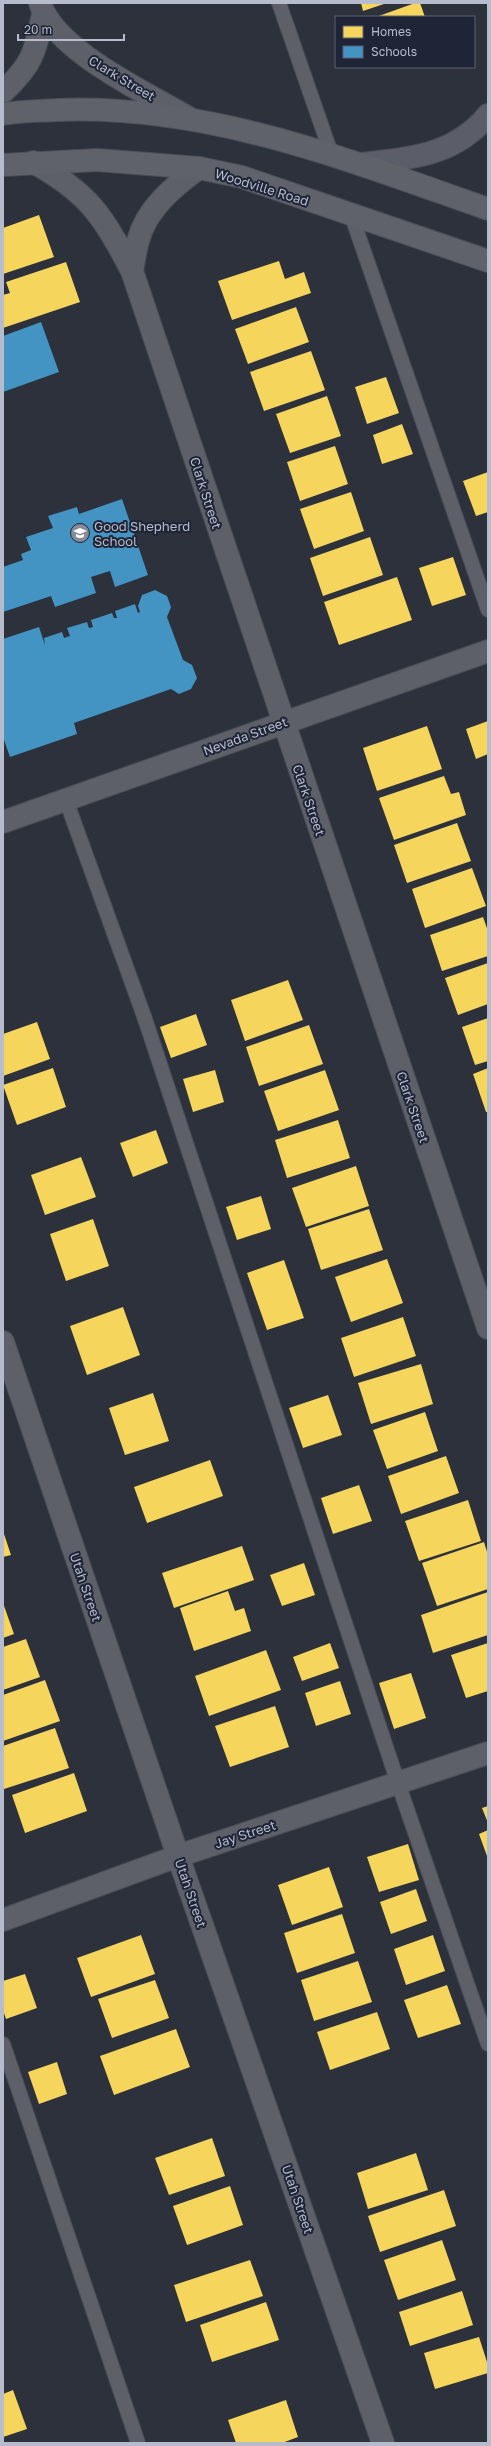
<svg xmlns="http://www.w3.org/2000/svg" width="491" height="2446" viewBox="0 0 491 2446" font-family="'Golos Text',sans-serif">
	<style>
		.homes { fill: #f6d55c }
		.schools { fill: #4393c3 }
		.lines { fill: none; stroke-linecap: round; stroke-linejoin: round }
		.lane-casing { stroke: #484c54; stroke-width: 16 }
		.street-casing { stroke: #484c54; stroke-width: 24 }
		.secondary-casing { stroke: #484c54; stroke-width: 24 }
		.primary-casing { stroke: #4a4e58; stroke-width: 24 }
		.lane { stroke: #5d6069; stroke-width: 14 }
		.street { stroke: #5d6069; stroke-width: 22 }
		.secondary { stroke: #5b5e68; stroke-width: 22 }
		.primary { stroke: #5f626b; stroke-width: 22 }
		.labels { text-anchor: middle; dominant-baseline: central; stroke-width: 4; stroke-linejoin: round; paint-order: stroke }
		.street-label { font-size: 13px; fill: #b7bccc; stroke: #1f2537 }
		.poi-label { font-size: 13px; fill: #b7bccc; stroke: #1f2537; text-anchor: start }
	</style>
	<rect width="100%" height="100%" fill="#2c313c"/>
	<path class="homes" d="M361 3H387L363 11Z
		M415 3H420L425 17H376Z
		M39 215 54 257 3 274V228Z
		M279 261 285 279 304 272 311 293 232 320 218 281Z
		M66 262 80 302 3 328V295L10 293 6 282Z
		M296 307 309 342 248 364 235 329Z
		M311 351 325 390 264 411 250 372Z
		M386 377 399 413 367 424 355 387Z
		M327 396 341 436 290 453 276 414Z
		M402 424 413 454 382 464 373 435Z
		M335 446 348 484 300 501 287 462Z
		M488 472V512L476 516 463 481Z
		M351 492 364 531 314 549 300 509Z
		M370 537 383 575 323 596 310 558Z
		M453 557 466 595 432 606 419 568Z
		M397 577 412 620 339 645 324 602Z
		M488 721V754L476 759 466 729Z
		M427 726 442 769 377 791 363 748Z
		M444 776 451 794 459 792 466 815 394 840 379 798Z
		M457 823 471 861 407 883 394 845Z
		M472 868 486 906 425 928 412 889Z
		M483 917 488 931V956L442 971 430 935Z
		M488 963V1004L458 1015 445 978Z
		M288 980 303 1020 245 1041 231 1000Z
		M196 1014 207 1045 171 1058 160 1027Z
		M488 1018V1061L475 1065 462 1027Z
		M37 1022 50 1059 3 1076V1034Z
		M309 1025 323 1064 259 1086 246 1047Z
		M53 1068 66 1107 17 1125 3 1085Z
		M488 1068V1112H486L473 1074Z
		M215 1070 224 1102 193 1112 183 1079Z
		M325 1070 339 1110 278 1131 264 1091Z
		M338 1120 350 1158 287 1178 275 1140Z
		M156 1130 168 1163 133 1177 120 1143Z
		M81 1157 96 1197 45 1215 31 1175Z
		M356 1166 369 1206 306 1227 292 1188Z
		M261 1196 271 1229 237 1240 226 1207Z
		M369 1209 383 1250 321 1270 308 1229Z
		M93 1219 109 1266 66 1281 50 1234Z
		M387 1259 403 1303 351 1322 335 1277Z
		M284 1260 304 1318 267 1330 247 1273Z
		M123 1307 140 1355 87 1375 70 1326Z
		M403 1317 416 1356 354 1377 341 1338Z
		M421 1364 433 1404 371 1424 358 1383Z
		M153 1393 169 1441 125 1455 109 1408Z
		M328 1395 342 1435 303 1448 289 1408Z
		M425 1412 438 1451 387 1469 373 1430Z
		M446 1456 459 1493 401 1514 388 1476Z
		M210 1460 223 1496 147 1523 134 1487Z
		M359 1485 372 1521 333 1534 321 1498Z
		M468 1500 481 1541 419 1561 405 1521Z
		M3 1531 11 1555 3 1557Z
		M484 1542 488 1555V1589L437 1606 422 1563Z
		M242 1546 254 1580 174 1608 162 1573Z
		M304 1563 315 1595 282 1606 270 1575Z
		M228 1591 235 1611 244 1608 251 1631 194 1651 180 1608Z
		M488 1592V1635L433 1653 421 1615Z
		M3 1603 14 1634 3 1638Z
		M26 1639 40 1677 3 1690V1647Z
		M330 1643 339 1668 302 1681 293 1657Z
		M488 1643V1691L466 1698 451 1655Z
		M266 1650 281 1690 209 1716 195 1676Z
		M411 1673 426 1718 394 1729 379 1683Z
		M45 1680 60 1721 3 1741V1695Z
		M340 1681 351 1714 316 1726 305 1693Z
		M275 1706 289 1747 230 1767 215 1726Z
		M55 1728 69 1768 4 1789 3 1746Z
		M74 1773 87 1811 25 1833 12 1795Z
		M488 1806V1823L482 1808Z
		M488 1830V1855L487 1856 479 1834Z
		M408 1844 419 1880 379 1892 367 1857Z
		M329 1867 343 1907 292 1925 278 1885Z
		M416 1889 427 1921 391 1934 380 1902Z
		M342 1914 355 1953 297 1973 284 1933Z
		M141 1935 155 1974 91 1997 77 1958Z
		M433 1935 445 1971 406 1985 394 1949Z
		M358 1961 372 2002 314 2021 301 1980Z
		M25 1974 37 2008 6 2019 3 2010V1981Z
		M155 1980 169 2018 112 2038 98 1999Z
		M447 1985 461 2024 418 2038 404 2000Z
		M377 2012 390 2049 330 2070 317 2032Z
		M176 2029 190 2067 114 2095 100 2056Z
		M57 2062 67 2094 39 2104 28 2072Z
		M212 2138 225 2176 169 2195 155 2158Z
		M416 2153 428 2190 368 2209 357 2173Z
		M230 2186 243 2225 187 2245 173 2206Z
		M444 2190 456 2226 380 2252 368 2216Z
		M442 2240 456 2280 398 2300 384 2260Z
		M250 2260 263 2296 186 2322 174 2285Z
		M462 2291 473 2325 410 2346 399 2312Z
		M266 2302 279 2340 212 2362 200 2325Z
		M479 2337 488 2365V2373L435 2389 424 2353Z
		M13 2390 27 2429 3 2437V2394Z
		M286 2400 298 2437 282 2443H236L228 2420Z"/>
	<path class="schools" d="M41 322 59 372 3 392V336Z
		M122 499 148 575 115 587 110 571 91 577 96 593 55 607 51 596 3 612V567L23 560 21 554 31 550 26 537 53 528 48 516 77 507 79 514Z
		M155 590 167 596 171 607 167 617 183 660 192 665 197 678 191 689 179 694 171 689 74 723 77 734 10 757 3 737V639L39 627 45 645 44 638 62 632 64 638 70 636 67 628 87 622 89 628 93 627 91 620 112 613 114 618H117L115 611 135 604 138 613 140 612 138 606 142 595Z"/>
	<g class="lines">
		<defs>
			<path id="lane" d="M279 3 331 153
				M352 217 488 610
				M66 800 145 1019 398 1783 488 2044
				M3 2044 138 2443"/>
			<path id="street" d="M40 3C55 51 147 93 189 118
				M3 92C32 65 35 53 43 14
				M33 162C90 194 102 215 132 271L488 1328
				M132 271C134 261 135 251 138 241 146 209 174 186 199 168
				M3 822 488 651
				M3 1342 178 1856 383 2443
				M3 1920 178 1856 488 1753"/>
			<path id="secondary" d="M361 164C411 158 454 156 488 115"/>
			<path id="primary" d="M3 114C21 111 39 111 57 110 208 104 348 160 488 209
				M3 165 97 160 199 168 242 177 488 261"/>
		</defs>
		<use href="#lane" class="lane-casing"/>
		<use href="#street" class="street-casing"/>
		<use href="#secondary" class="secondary-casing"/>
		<use href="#primary" class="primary-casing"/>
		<use href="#lane" class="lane"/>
		<use href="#street" class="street"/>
		<use href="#secondary" class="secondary"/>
		<use href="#primary" class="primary"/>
	</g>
	<defs>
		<symbol id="school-disc" viewBox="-11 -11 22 22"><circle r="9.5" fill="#868b9a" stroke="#1f2537"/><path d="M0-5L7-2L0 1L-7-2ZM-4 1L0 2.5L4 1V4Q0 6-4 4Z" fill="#fff"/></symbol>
	</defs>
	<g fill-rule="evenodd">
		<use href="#school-disc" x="69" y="522" width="22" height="22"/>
	</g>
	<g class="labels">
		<g class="street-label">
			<text transform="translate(122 78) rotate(31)">Clark Street</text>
			<text transform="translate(262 187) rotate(17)">Woodville Road</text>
			<text transform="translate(206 493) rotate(72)">Clark Street</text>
			<text transform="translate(245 736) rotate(-20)">Nevada Street</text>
			<text transform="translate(309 800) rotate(71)">Clark Street</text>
			<text transform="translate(413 1107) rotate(71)">Clark Street</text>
			<text transform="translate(86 1587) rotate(71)">Utah Street</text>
			<text transform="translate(245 1834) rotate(-18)">Jay Street</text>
			<text transform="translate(191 1893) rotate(71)">Utah Street</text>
			<text transform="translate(298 2199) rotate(71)">Utah Street</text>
		</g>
		<g class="poi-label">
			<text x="94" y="526">Good Shepherd<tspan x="94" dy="15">School</tspan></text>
		</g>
	</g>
	<rect width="491" height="2446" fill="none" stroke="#b7bccc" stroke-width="8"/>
	<rect x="335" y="16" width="140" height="52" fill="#1f2537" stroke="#5c6173"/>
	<rect x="343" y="26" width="20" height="12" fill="#f6d55c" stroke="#5c6173"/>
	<text x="371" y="36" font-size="12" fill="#b7bccc">Homes</text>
	<rect x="343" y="46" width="20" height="12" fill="#4393c3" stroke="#5c6173"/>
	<text x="371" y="56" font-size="12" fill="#b7bccc">Schools</text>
	<path d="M18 34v6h106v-6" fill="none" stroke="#b7bccc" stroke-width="2"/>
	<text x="24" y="34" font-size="12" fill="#b7bccc" stroke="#1f2537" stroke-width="3" paint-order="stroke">20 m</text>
</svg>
